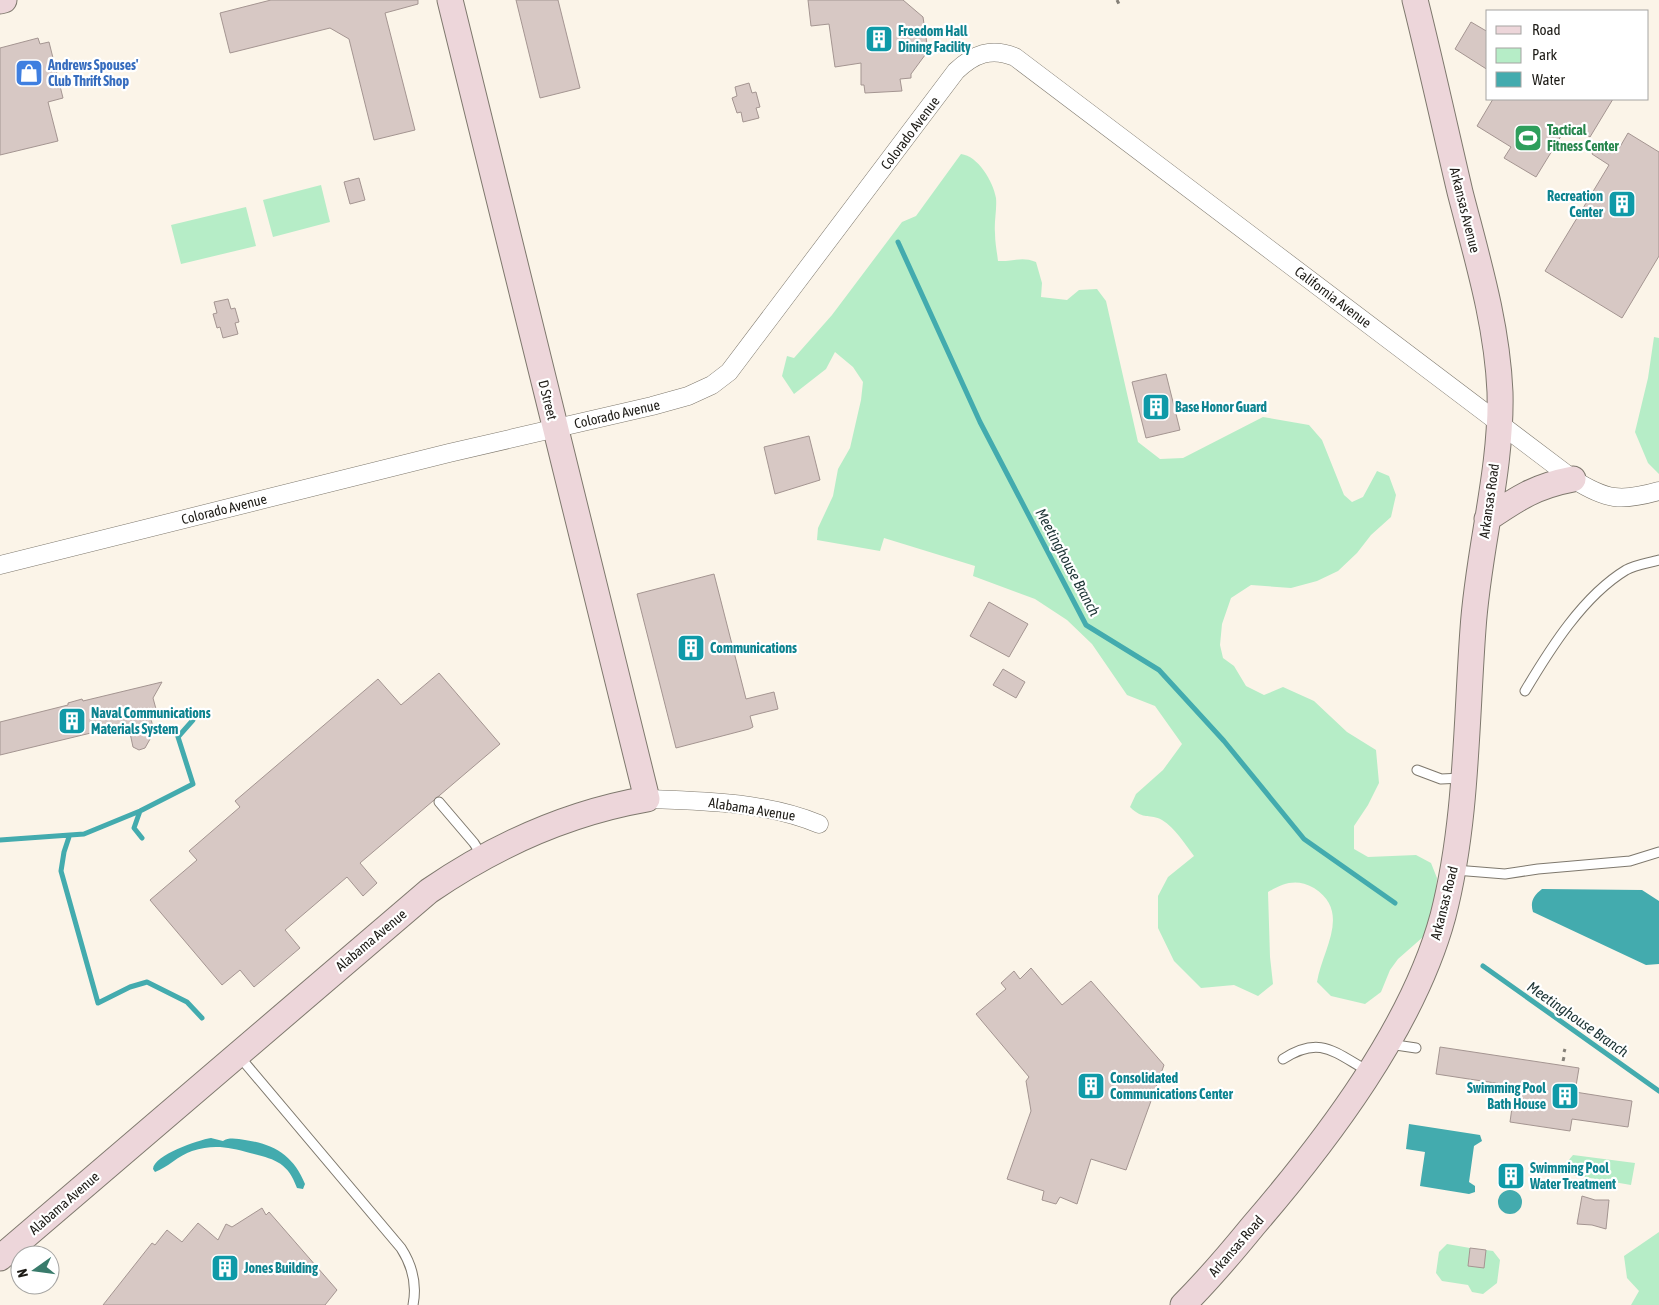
<svg xmlns="http://www.w3.org/2000/svg" width="1659" height="1305" viewBox="0 0 1659 1305" font-family="'Asap Condensed',sans-serif">
	<style>
		.green { fill: #b6edc7 }
		.water { fill: #43abae }
		.lines { fill: none; stroke-linecap: round; stroke-linejoin: round }
		.stream { stroke: #43abae; stroke-width: 5 }
		.building { fill: #d7c8c4; stroke: #a49591 }
		.lane-casing { stroke: #7e786d; stroke-width: 11 }
		.street-casing { stroke: #7e786d; stroke-width: 19 }
		.secondary-casing { stroke: #7e786d; stroke-width: 27 }
		.path { stroke: #858078; stroke-width: 3; stroke-dasharray: 4 4; stroke-linecap: butt }
		.lane { stroke: #fff; stroke-width: 9 }
		.street { stroke: #fff; stroke-width: 18 }
		.secondary { stroke: #edd6da; stroke-width: 25 }
		.labels { text-anchor: middle; dominant-baseline: central; stroke-width: 4.5; stroke-linejoin: round; paint-order: stroke }
		.culture-label { font-size: 14px; font-weight: bold; fill: #0d838f; stroke: #fff; text-anchor: start }
		.shop-label { font-size: 14px; font-weight: bold; fill: #366cbe; stroke: #fff; text-anchor: start }
		.leisure-label { font-size: 14px; font-weight: bold; fill: #27864d; stroke: #fff; text-anchor: start }
		.street-label { font-size: 14px; fill: #1d1b16; stroke: #fff }
		.water-label { font-size: 15px; font-style: italic; fill: #213839; stroke: #fff }
	</style>
	<rect width="100%" height="100%" fill="#fbf4e8"/>
	<path class="green" d="M961 154C978 156 993 181 996 198 997 210 994 221 995 233 995 243 997 252 998 261 1013 262 1021 256 1036 262L1042 283 1041 297 1067 300 1079 290 1097 289 1106 301 1138 442 1160 459 1183 458 1263 417 1309 425 1322 440 1344 495 1352 502 1363 497 1377 471 1389 476 1396 495 1391 517 1371 535 1357 553 1338 571 1317 581 1291 588 1251 585 1231 598 1222 624 1220 645 1223 658 1234 666 1246 686 1264 695 1283 687 1314 701 1347 732 1376 750 1379 783 1368 805 1354 826V849L1368 857 1416 855 1431 863 1437 878 1435 904 1423 937 1398 959 1390 970 1381 992 1365 1004 1331 996 1317 982C1322 950 1352 912 1314 888 1296 878 1284 883 1268 892L1270 957 1273 984 1258 996 1234 985 1201 988 1174 961 1158 928V896L1168 877 1194 856C1185 844 1175 828 1162 820 1150 813 1144 821 1130 807L1136 794 1163 770 1182 744 1155 706 1127 695 1092 644 1067 620 1035 599 973 576 975 566 884 538 880 551 817 540 818 528 833 496 838 469 850 448 861 400 863 382 853 367 835 352 826 369 794 394 782 376 787 356 794 358 832 315 902 222 916 216Z
		M321 185 330 222 273 237 263 200Z
		M246 207 256 246 181 264 171 225Z
		M1654 337 1659 338V474L1648 463 1635 432 1648 378Z
		M1573 1155 1635 1163 1631 1185 1573 1175 1567 1167V1162Z
		M1659 1232V1305H1631L1639 1291 1627 1278 1624 1256Z
		M1447 1244 1470 1248 1468 1266 1483 1267 1486 1250 1493 1251 1500 1260 1497 1283 1483 1294 1472 1292 1468 1285 1442 1281 1436 1273 1439 1252Z"/>
	<path class="water" d="M1542 889 1642 890 1659 901V964L1646 965 1533 912C1530 902 1533 896 1542 889Z
		M1409 1124 1480 1135 1482 1141 1474 1146 1469 1182 1475 1186V1192L1469 1194 1420 1186 1425 1152 1406 1149Z
		M211 1138 223 1141C229 1137 238 1139 245 1140 274 1144 294 1156 305 1184L303 1189 297 1188C288 1162 274 1159 250 1153 229 1147 213 1144 192 1151 179 1155 167 1168 155 1172L153 1169C154 1155 198 1140 211 1138Z
		M1498 1202a12 12 0 1 1 24 0a12 12 0 1 1-24 0Z"/>
	<g class="lines">
		<path class="stream" d="M898 242 980 422 1086 625 1159 670 1224 741 1304 839 1395 903
			M140 811 134 828 142 838
			M69 837 64 852 61 871 98 1003 130 987 147 982 187 1002 202 1018
			M0 840 84 834 140 811 193 784 178 737 193 720
			M1483 966 1659 1091"/>
	</g>
	<path class="building" d="M271 0H418V4L385 13 415 130 374 140 349 39 330 28 230 53 220 13Z
		M516 0H558L580 88 540 98Z
		M808 0H903L923 17 928 51 911 74V78L900 79 902 91 865 93 864 85H861V63L835 67 829 24 811 26Z
		M1471 22 1488 32V70L1455 49Z
		M38 38 40 44 49 42 63 98 48 102 58 141 0 155V48Z
		M749 83 752 93 756 92 760 107 756 108 759 118 743 122 741 112 737 113 732 98 737 96 735 87Z
		M1493 99H1613L1590 137 1569 123 1536 177 1504 158 1511 147 1477 126Z
		M1628 133 1659 152V256L1622 318 1545 271 1609 165 1592 154 1599 141 1617 152Z
		M359 178 365 200 350 204 344 182Z
		M228 299 231 309 235 308 239 322 235 323 238 334 223 338 220 327 217 328 213 314 217 313 214 302Z
		M1166 374 1180 430 1146 438 1132 382Z
		M809 436 820 480 775 494 764 447Z
		M714 574 746 699 774 692 778 709 750 716 753 727 749 729 676 748 637 594Z
		M989 602 1028 624 1009 657 970 636Z
		M1003 669 1025 682 1016 698 993 685Z
		M439 673 500 744 360 863 377 883 363 896 347 877 285 930 300 948 254 987 240 970 222 985 150 900 197 860 189 851 240 807 235 801 378 679 401 705Z
		M162 682 153 698 156 709 149 710 154 732 145 748 139 750 133 747 128 724 0 755V722L68 705V703L82 699 83 701Z
		M1031 968 1062 1005 1091 981 1164 1065 1126 1170 1091 1159 1077 1204 1060 1197 1056 1204 1042 1200 1044 1191 1007 1179 1031 1111 1026 1081 1029 1077 976 1014 1006 989 1001 983 1014 971 1020 979Z
		M1440 1047 1579 1068 1575 1092 1632 1101 1628 1127 1572 1119 1570 1131 1510 1122 1515 1086 1436 1074Z
		M1582 1196 1595 1200H1609L1606 1229 1592 1225 1577 1224Z
		M262 1208 266 1215 269 1212 337 1290 325 1305H103L152 1243 155 1245 167 1230 182 1242 198 1223 218 1240 226 1224 232 1227Z
		M1470 1248 1486 1250 1484 1268 1468 1266Z"/>
	<g class="lines">
		<defs>
			<path id="lane" d="M1525 691C1550 649 1583 596 1626 570 1635 565 1649 563 1659 560
				M1417 770 1441 779 1462 778
				M439 802 474 843 482 856
				M1455 870 1505 874 1538 869 1630 861 1659 852
				M1389 1044 1416 1048
				M239 1056 401 1248C412 1265 417 1285 413 1305
				M1283 1059C1320 1035 1334 1052 1368 1071"/>
			<path id="street" d="M0 565 449 453 652 406 688 396 712 385 729 372 956 71C974 54 991 47 1015 57L1573 479C1606 500 1621 502 1659 491
				M647 799C704 801 766 802 819 824"/>
			<path id="secondary" d="M0 1 4 0
				M1487 519C1518 498 1536 486 1573 479
				M0 1258 429 891C496 845 567 813 647 799L450 0
				M1183 1305C1208 1280 1231 1253 1253 1226 1327 1140 1413 1027 1443 916 1467 823 1466 724 1473 629 1478 550 1502 471 1500 392 1497 323 1477 258 1460 192 1445 128 1431 64 1415 0"/>
		</defs>
		<use href="#lane" class="lane-casing"/>
		<use href="#street" class="street-casing"/>
		<use href="#secondary" class="secondary-casing"/>
		<path class="path" d="M1117 0 1119 4
			M1564 1052 1565 1049
			M1563 1061 1564 1057"/>
		<use href="#lane" class="lane"/>
		<use href="#street" class="street"/>
		<use href="#secondary" class="secondary"/>
	</g>
	<defs>
		<symbol id="building-square" viewBox="-11 -11 22 22"><rect x="-9" y="-9" width="18" height="18" rx="4" fill="#0f9aa8" stroke="#fff"/><path d="M-4-6H4V6H1V3H-1V6H-4ZM-2.5-4.3h1.7v1.8h-1.7ZM.8-4.3h1.7v1.8H.8ZM-2.5-1h1.7V.8h-1.7ZM.8-1h1.7V.8H.8Z" fill="#fff"/></symbol>
		<symbol id="shop-square" viewBox="-11 -11 22 22"><rect x="-9" y="-9" width="18" height="18" rx="4" fill="#3f7fe0" stroke="#fff"/><path d="M-5-2.5h2.3a2.7 3.5 0 0 1 5.4 0H5L5.5 6h-11ZM-1.5-2.5h3a1.5 2.3 0 0 0-3 0Z" fill="#fff"/></symbol>
		<symbol id="stadium-square" viewBox="-11 -11 22 22"><rect x="-9" y="-9" width="18" height="18" rx="4" fill="#2e9e5b" stroke="#fff"/><path d="M0-5a6.5 5 0 1 0 0 10a6.5 5 0 1 0 0-10ZM-3.5-1.8h7v3.6h-7Z" fill="#fff"/></symbol>
	</defs>
	<g fill-rule="evenodd">
		<use href="#building-square" x="863" y="23" width="32" height="32"/>
		<use href="#shop-square" x="13" y="57" width="32" height="32"/>
		<use href="#stadium-square" x="1512" y="122" width="32" height="32"/>
		<use href="#building-square" x="1606" y="188" width="32" height="32"/>
		<use href="#building-square" x="1140" y="391" width="32" height="32"/>
		<use href="#building-square" x="675" y="632" width="32" height="32"/>
		<use href="#building-square" x="56" y="705" width="32" height="32"/>
		<use href="#building-square" x="1075" y="1070" width="32" height="32"/>
		<use href="#building-square" x="1549" y="1080" width="32" height="32"/>
		<use href="#building-square" x="1495" y="1160" width="32" height="32"/>
		<use href="#building-square" x="209" y="1252" width="32" height="32"/>
	</g>
	<g class="labels">
		<g class="culture-label">
			<text x="898" y="31">Freedom Hall<tspan x="898" dy="16">Dining Facility</tspan></text>
			<text x="1603" y="196" text-anchor="end">Recreation<tspan x="1603" dy="16">Center</tspan></text>
			<text x="1175" y="407">Base Honor Guard</text>
			<text x="710" y="648">Communications</text>
			<text x="91" y="713">Naval Communications<tspan x="91" dy="16">Materials System</tspan></text>
			<text x="1110" y="1078">Consolidated<tspan x="1110" dy="16">Communications Center</tspan></text>
			<text x="1546" y="1088" text-anchor="end">Swimming Pool<tspan x="1546" dy="16">Bath House</tspan></text>
			<text x="1530" y="1168">Swimming Pool<tspan x="1530" dy="16">Water Treatment</tspan></text>
			<text x="244" y="1268">Jones Building</text>
		</g>
		<g class="shop-label">
			<text x="48" y="65">Andrews Spouses'<tspan x="48" dy="16">Club Thrift Shop</tspan></text>
		</g>
		<g class="leisure-label">
			<text x="1547" y="130">Tactical<tspan x="1547" dy="16">Fitness Center</tspan></text>
		</g>
		<g class="street-label">
			<text transform="translate(910 133) rotate(-53)">Colorado Avenue</text>
			<text transform="translate(1465 210) rotate(76)">Arkansas Avenue</text>
			<text transform="translate(1333 297) rotate(37)">California Avenue</text>
			<text transform="translate(548 400) rotate(76)">D Street</text>
			<text transform="translate(617 414) rotate(-13)">Colorado Avenue</text>
			<text transform="translate(1489 501) rotate(-82)">Arkansas Road</text>
			<text transform="translate(224 509) rotate(-14)">Colorado Avenue</text>
			<text transform="translate(752 809) rotate(9)">Alabama Avenue</text>
			<text transform="translate(1444 903) rotate(-76)">Arkansas Road</text>
			<text transform="translate(371 940) rotate(-40)">Alabama Avenue</text>
			<text transform="translate(64 1203) rotate(-41)">Alabama Avenue</text>
			<text transform="translate(1236 1246) rotate(-49)">Arkansas Road</text>
		</g>
		<g class="water-label">
			<text transform="translate(1068 562) rotate(62)">Meetinghouse Branch</text>
			<text transform="translate(1578 1019) rotate(35)">Meetinghouse Branch</text>
		</g>
	</g>
	<rect x="1486" y="10" width="162" height="90" fill="#ffffff" stroke="#a5a4a2"/>
	<rect x="1496" y="26" width="25" height="8" fill="#edd6da" stroke="#a5a4a2"/>
	<text x="1532" y="35" font-size="15" fill="#1d1b16">Road</text>
	<rect x="1496" y="48" width="25" height="15" fill="#b6edc7" stroke="#a5a4a2"/>
	<text x="1532" y="60" font-size="15" fill="#1d1b16">Park</text>
	<rect x="1496" y="72" width="25" height="15" fill="#43abae" stroke="#a5a4a2"/>
	<text x="1532" y="85" font-size="15" fill="#1d1b16">Water</text>
	<g transform="translate(35 1270) rotate(256)"><circle r="24" fill="#ffffff" stroke="#a5a4a2"/>
	<path d="M0-4L9 19L0 12L-9 19Z" fill="#397b6b"/>
	<text y="-8" font-size="14" font-weight="bold" text-anchor="middle" fill="#1d1b16">N</text>
	</g>
</svg>
